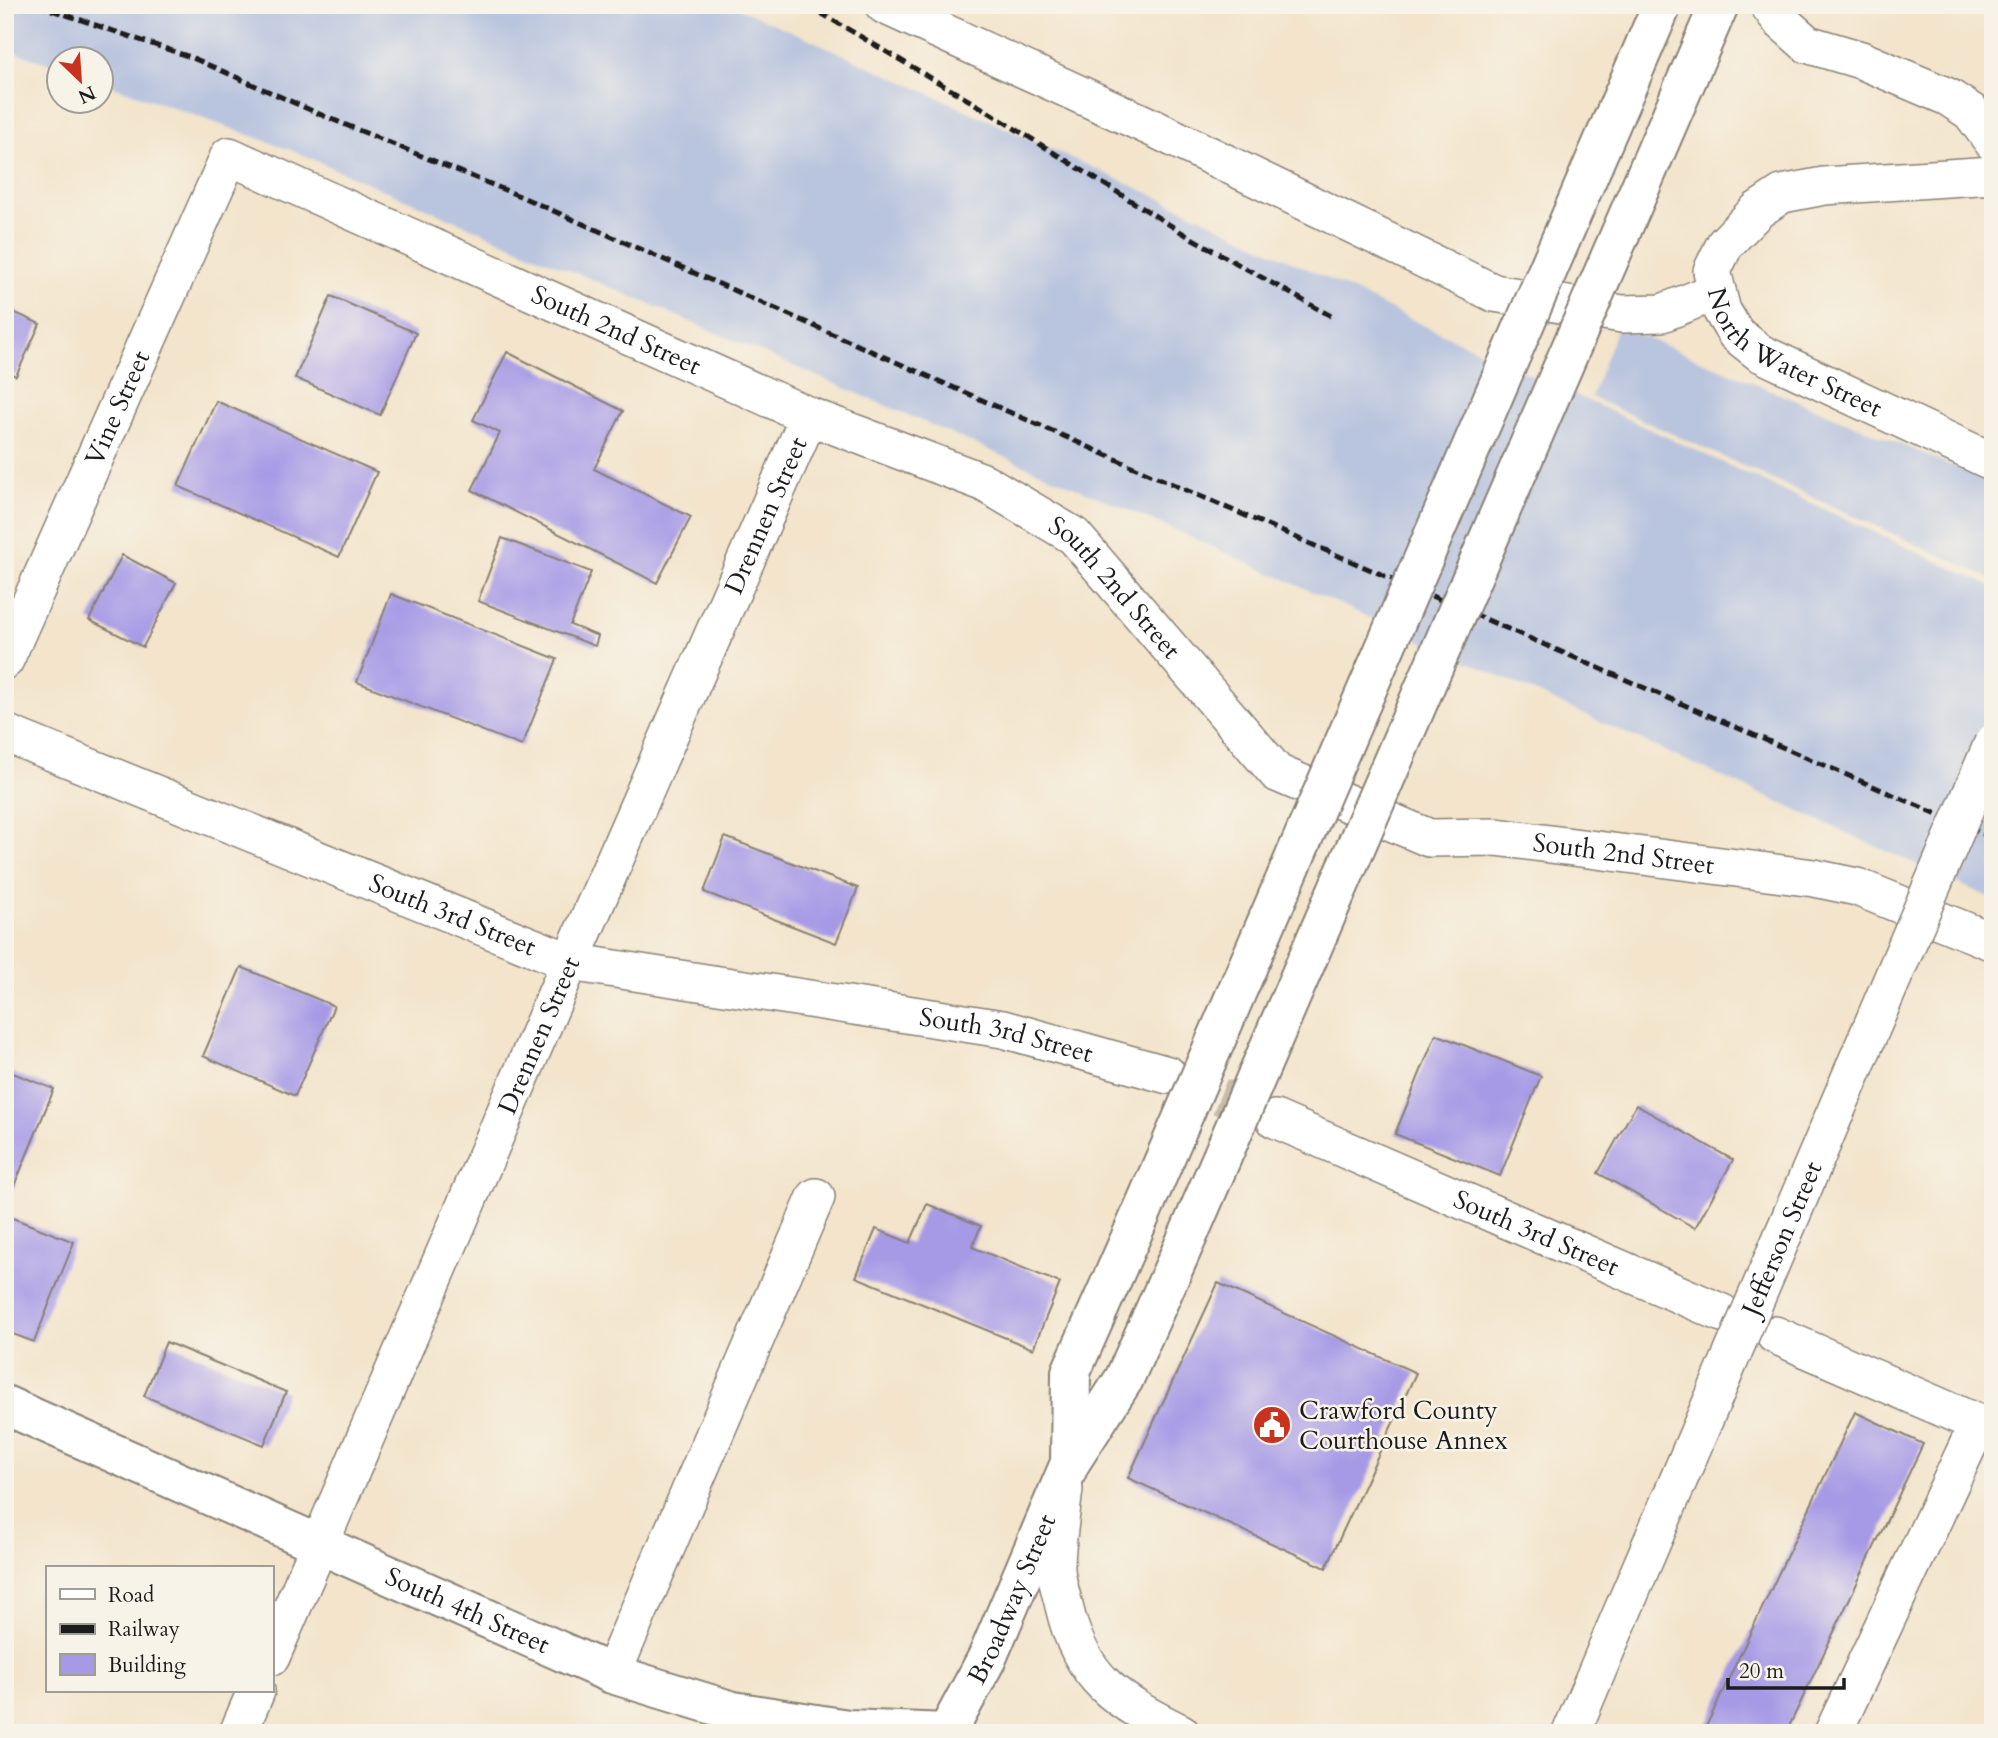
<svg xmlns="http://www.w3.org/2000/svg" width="1998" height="1738" viewBox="0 0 1998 1738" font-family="Cardo,serif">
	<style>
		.industrial { fill: #b9c4de }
		.building { fill: #a69ae6 }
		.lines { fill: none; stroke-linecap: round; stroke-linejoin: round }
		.minor-tunnel { stroke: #c8bca8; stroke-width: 37; stroke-dasharray: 37 18; stroke-linecap: butt }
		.minor-casing { stroke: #888074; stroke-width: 40 }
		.major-casing { stroke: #888074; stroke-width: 42 }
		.minor { stroke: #fff; stroke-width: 37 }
		.major { stroke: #fff; stroke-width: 38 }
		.rail { stroke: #1c1c1c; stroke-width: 5; stroke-dasharray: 10 5; stroke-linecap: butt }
		.minor-bridge-casing { stroke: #888074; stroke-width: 40; stroke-linecap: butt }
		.major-bridge-casing { stroke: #888074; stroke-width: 42; stroke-linecap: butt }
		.minor-bridge { stroke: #fff; stroke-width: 37 }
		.major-bridge { stroke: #fff; stroke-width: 38 }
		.labels { text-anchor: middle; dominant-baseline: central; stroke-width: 5; stroke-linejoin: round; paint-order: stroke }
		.street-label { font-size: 26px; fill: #1c1c1c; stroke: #f7f3e8 }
		.poi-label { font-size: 26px; fill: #1c1c1c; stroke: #f7f3e8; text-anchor: start }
	</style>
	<rect width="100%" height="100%" fill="#f7f3e8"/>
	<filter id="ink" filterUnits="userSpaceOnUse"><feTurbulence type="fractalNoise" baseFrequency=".0143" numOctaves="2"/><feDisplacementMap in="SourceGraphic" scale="14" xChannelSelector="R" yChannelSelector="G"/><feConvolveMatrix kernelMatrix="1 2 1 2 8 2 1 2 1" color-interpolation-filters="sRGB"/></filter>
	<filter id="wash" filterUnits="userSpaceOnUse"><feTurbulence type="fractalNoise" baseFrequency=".00686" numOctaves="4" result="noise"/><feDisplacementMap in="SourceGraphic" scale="28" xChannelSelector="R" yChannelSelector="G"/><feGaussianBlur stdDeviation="1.57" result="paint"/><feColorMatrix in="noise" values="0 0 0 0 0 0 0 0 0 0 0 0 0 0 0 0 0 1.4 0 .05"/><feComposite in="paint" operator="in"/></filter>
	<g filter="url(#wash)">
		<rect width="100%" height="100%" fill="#f3e4cb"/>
		<path class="industrial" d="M5 5H731L805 37 1188 211 1423 325 1993 587V899L1184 534 291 150 102 82V60H60L59 67 5 49Z
			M1618 326 1993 483V579L1591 397Z"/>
		<g id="blocks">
			<path class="building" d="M331 296 416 333 380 415 295 378Z
				M5 308 40 324 16 376 5 371Z
				M507 352 623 411 594 469 691 517 657 583 472 490 500 433 473 420Z
				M216 401 377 472 339 557 178 486Z
				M502 538 591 572 570 625 598 636 595 646 478 601Z
				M122 555 176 583 143 647 89 620Z
				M391 594 557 659 522 746 357 682Z
				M725 837 858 888 836 943 704 892Z
				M241 967 334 1006 295 1096 203 1056Z
				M1436 1034 1541 1076 1500 1176 1395 1134Z
				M5 1070 54 1089 5 1208Z
				M1636 1105 1733 1160 1695 1228 1598 1173Z
				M927 1204 981 1226 972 1247 1060 1283 1033 1349 856 1277 876 1229 910 1243Z
				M10 1217 74 1242 34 1342 5 1331V1230Z
				M1218 1283 1416 1373 1326 1568 1128 1478Z
				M166 1342 286 1392 264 1445 144 1396Z
				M1855 1412 1923 1444 1786 1733H1703Z"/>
		</g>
	</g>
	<g filter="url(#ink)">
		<use href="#blocks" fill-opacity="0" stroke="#888074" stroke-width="2"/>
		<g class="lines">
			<path class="minor-tunnel" d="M1169 1075 1274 1119"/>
			<defs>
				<g id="minor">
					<path d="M884 5 1153 128 1494 293 1622 314 1662 313 1717 291"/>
					<path d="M1769 5 1780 20 1807 44 1861 60 1948 97 1971 112 1993 142"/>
					<path id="s1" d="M1993 175 1824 186 1782 194 1758 210 1725 244 1712 271 1722 311 1736 334 1760 353 1993 462"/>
					<path id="s2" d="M5 660 229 156 809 416 983 482 1074 536 1277 773 1429 838 1496 837 1814 878 1857 887 1993 942"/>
					<path id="s3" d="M5 733 570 962 1003 1029 1168 1075"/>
					<path id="s4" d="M1275 1119 1722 1313"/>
					<path d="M1775 1335 1993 1430"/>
					<path d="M1064 1489C1061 1514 1057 1539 1056 1564 1055 1577 1061 1592 1064 1606 1081 1680 1117 1701 1181 1733"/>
					<path id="s5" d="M271 1657 570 962 809 416"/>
					<path d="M612 1674 816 1197"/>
					<path d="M238 1733 256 1691"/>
					<path d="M1571 1733 1614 1631"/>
					<path d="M1833 1733 1978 1424"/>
				</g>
				<g id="major">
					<path id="s6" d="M5 1405 612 1674 733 1711 848 1729 947 1733"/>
					<path d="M1070 1463 1071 1372 1141 1214"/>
					<path id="s7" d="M947 1733 987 1658 1070 1463 1124 1379 1187 1238"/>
				</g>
			</defs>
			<use href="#minor" class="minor-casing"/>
			<use href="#major" class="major-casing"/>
			<use href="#minor" class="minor"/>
			<use href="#major" class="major"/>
			<path class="rail" d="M37 5 193 58 324 116 522 197 1195 494 1993 838
				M807 5 982 108 1186 235 1331 316"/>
			<defs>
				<g id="minor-bridge">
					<path id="s8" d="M1614 1631 1993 743"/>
				</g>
				<path id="major-bridge" d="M1141 1214 1662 5
					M1187 1238 1719 5"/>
			</defs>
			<use href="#minor-bridge" class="minor-bridge-casing"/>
			<use href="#major-bridge" class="major-bridge-casing"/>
			<use href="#minor-bridge" class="minor-bridge"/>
			<use href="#major-bridge" class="major-bridge"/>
		</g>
	</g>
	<defs>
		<symbol id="civic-disc" viewBox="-11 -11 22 22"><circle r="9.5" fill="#c8321e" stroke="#f7f3e8"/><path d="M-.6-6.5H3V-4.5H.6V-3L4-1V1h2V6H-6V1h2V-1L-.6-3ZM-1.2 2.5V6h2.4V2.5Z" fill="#fff"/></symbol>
	</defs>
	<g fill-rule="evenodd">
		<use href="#civic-disc" x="1250" y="1403" width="44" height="44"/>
	</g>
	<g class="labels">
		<g class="street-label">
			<text stroke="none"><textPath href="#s2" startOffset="976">South 2nd Street</textPath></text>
			<text stroke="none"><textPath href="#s1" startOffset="443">North Water Street</textPath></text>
			<text stroke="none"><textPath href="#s2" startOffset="276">Vine Street</textPath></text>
			<text stroke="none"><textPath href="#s5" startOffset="1244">Drennen Street</textPath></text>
			<text stroke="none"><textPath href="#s2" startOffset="1544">South 2nd Street</textPath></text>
			<text stroke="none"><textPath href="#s2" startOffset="2152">South 2nd Street</textPath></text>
			<text stroke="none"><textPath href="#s3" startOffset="483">South 3rd Street</textPath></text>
			<text stroke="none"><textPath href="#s5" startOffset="677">Drennen Street</textPath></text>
			<text stroke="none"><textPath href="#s3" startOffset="1052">South 3rd Street</textPath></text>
			<text stroke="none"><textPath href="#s4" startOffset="285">South 3rd Street</textPath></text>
			<text stroke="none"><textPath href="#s8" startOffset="427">Jefferson Street</textPath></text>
			<text stroke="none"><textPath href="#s7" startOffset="149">Broadway Street</textPath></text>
			<text stroke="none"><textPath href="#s6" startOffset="506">South 4th Street</textPath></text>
		</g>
		<g class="poi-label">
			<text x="1299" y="1410">Crawford County<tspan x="1299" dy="30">Courthouse Annex</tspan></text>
		</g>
	</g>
	<rect width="1998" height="1738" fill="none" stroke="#f7f3e8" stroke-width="28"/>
	<rect x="46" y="1566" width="228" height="126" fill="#f7f3e8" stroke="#9f9d96" stroke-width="2"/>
	<rect x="60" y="1589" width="35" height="10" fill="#ffffff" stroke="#9f9d96" stroke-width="2"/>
	<text x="108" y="1602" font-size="21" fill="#1c1c1c">Road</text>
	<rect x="60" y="1624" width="35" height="10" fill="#1c1c1c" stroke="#9f9d96" stroke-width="2"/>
	<text x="108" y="1636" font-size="21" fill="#1c1c1c">Railway</text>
	<rect x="60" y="1654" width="35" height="21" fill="#a69ae6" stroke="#9f9d96" stroke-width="2"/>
	<text x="108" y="1672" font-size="21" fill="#1c1c1c">Building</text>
	<g transform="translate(80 80) rotate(155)"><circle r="33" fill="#f7f3e8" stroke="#9f9d96" stroke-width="2"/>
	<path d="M0-5L12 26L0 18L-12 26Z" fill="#c8321e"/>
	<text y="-10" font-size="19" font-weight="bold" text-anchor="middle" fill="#1c1c1c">N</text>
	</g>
	<path d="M1728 1678v10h116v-10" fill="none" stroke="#1c1c1c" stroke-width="3.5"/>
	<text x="1739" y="1678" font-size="21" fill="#1c1c1c" stroke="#f7f3e8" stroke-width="5" paint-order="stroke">20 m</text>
</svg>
